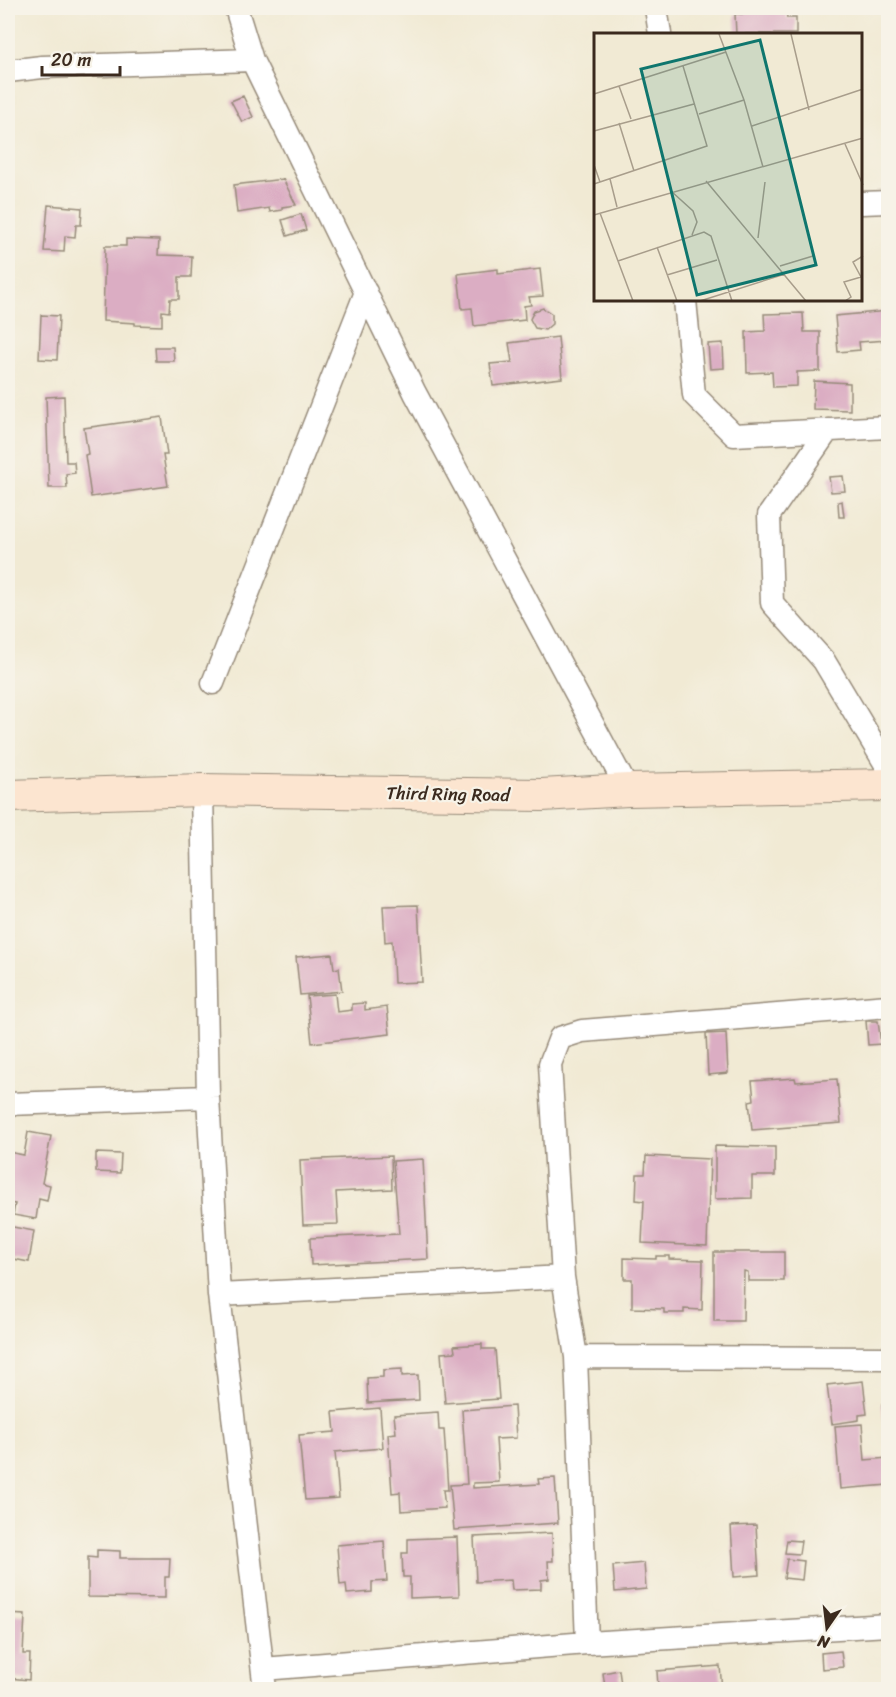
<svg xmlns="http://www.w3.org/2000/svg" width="896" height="1697" viewBox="0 0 896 1697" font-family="Sriracha,sans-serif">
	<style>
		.building { fill: #dbadc3 }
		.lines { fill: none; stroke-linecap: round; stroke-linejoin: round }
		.street-casing { stroke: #968a79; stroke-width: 25 }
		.secondary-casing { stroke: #968a79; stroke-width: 34 }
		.street { stroke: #fff; stroke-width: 22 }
		.secondary { stroke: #fce5d0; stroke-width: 32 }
		.labels { text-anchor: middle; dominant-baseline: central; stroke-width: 4.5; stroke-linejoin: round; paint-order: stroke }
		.street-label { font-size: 18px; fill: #3b2a1e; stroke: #f7f3e8 }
		.inset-road { fill: none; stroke: #a89d8b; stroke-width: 1.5 }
		.view { fill: #0f766e; fill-opacity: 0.15; stroke: #0f766e; stroke-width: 3 }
		.inset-edge { fill: none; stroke: #3b2a1e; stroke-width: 3 }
	</style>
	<rect width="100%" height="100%" fill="#f7f3e8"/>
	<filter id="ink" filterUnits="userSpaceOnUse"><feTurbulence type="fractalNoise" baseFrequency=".0167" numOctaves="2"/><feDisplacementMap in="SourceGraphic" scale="12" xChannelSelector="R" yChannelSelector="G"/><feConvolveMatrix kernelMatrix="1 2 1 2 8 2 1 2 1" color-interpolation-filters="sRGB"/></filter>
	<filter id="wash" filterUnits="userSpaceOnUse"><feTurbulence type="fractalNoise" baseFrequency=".008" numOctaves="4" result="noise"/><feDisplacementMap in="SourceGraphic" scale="24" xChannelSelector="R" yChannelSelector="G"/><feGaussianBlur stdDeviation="1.35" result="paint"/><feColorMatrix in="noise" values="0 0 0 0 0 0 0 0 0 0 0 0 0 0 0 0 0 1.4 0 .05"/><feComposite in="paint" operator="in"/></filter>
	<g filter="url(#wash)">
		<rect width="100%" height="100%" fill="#f1ead4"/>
		<g id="blocks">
			<path class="building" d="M742 8H786L787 18H796V34H736L735 14H742Z
				M243 96 253 117 242 122 231 101Z
				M283 179 296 205 282 207V210L270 212 269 208 237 213 234 185Z
				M48 205 82 208 81 225H76L75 237 65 236 64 252 44 251Z
				M301 214 306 230 287 236 282 220Z
				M126 239 159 240 158 255 192 256 191 277H179V299H170L169 312 162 311V326L135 325V323L103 321 105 246H126Z
				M498 269V274L540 269 543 296 529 297 531 305 524 306 525 320 474 326 472 308 462 309 458 274Z
				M543 308 552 314V324L545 330 535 328 530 319 534 311Z
				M888 311V340L859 342 860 350 838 352 835 316Z
				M803 313 804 332H820V371L797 372V386L773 387 772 372 747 373 746 332 765 331 764 314Z
				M41 315 59 316 57 360 39 359Z
				M558 337 562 378 493 386 490 364 512 362 509 343Z
				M723 343 724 368 710 369 708 344Z
				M155 347H173L174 361H156Z
				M814 381 850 383V410L813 409Z
				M64 396 66 462H74L75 473 66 474 67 488H49L46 397Z
				M162 417 167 455H163L168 486 91 497 85 455 88 454 84 428Z
				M843 476 845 491 831 492 829 477Z
				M842 501 844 517H839L838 502Z
				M418 905 422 982 394 983 392 941 385 942 383 906Z
				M332 954 334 969 339 968 342 991 300 995 296 957Z
				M335 994 337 1012 352 1010V1004L365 1003V1010L387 1007 390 1034 312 1043 307 996Z
				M866 1021H878L881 1044 868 1045Z
				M726 1033 728 1073 708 1075 706 1034Z
				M795 1078 796 1082 837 1079 841 1123 752 1130 749 1101 754 1100 752 1081Z
				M28 1132 51 1136 42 1183 50 1185 47 1201 39 1199 36 1219 13 1215 15 1204 8 1203V1152L24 1155Z
				M715 1146 775 1147V1176H752V1198L715 1199Z
				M96 1153 121 1154 120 1173 96 1172Z
				M391 1156 392 1189 336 1192 338 1224 303 1225 300 1160Z
				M646 1156 710 1159 707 1246 642 1243 644 1201 636 1200 637 1174H645Z
				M423 1159 428 1259 311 1265 310 1238 399 1234 393 1161Z
				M8 1226 34 1231 29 1262 8 1258Z
				M714 1252H784V1281H748V1272L744 1271 743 1321H714Z
				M656 1256H669V1259L703 1260 702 1310 684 1309V1313H664V1309L632 1308V1279H624V1258L656 1259Z
				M482 1344V1349H495L499 1399 445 1403 441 1353 455 1352 454 1346Z
				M402 1369V1376L418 1375 419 1400 368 1403 367 1378 383 1377V1370Z
				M863 1381 867 1414 859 1415V1420L832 1424 827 1385Z
				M888 1403V1440H886L882 1404Z
				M514 1406 516 1438 496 1439 499 1482 473 1483V1488L539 1484 538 1479 555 1478 558 1523 454 1530 450 1485 467 1484 462 1410Z
				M380 1408 383 1448 335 1452 339 1498 305 1500 299 1435 335 1432 333 1412Z
				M438 1412 439 1430H444L448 1490H443L445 1508 401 1511 400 1492 392 1493 388 1434 396 1433 394 1415Z
				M862 1424 865 1460 888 1458V1485L840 1489 835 1426Z
				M756 1525 759 1575 734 1577 731 1526Z
				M552 1533 553 1561H548L549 1579 541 1580V1589L512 1590 511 1580 476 1582 474 1537Z
				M457 1537 459 1596 410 1598V1577H403L402 1553H408V1539Z
				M787 1540 801 1541 799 1554 785 1553Z
				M384 1541 387 1581 372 1582V1592L347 1594 346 1584 340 1585 337 1545Z
				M97 1550 120 1551V1558H170L169 1577H165V1598L88 1597V1557L97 1558Z
				M787 1559 804 1561 802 1580 784 1578Z
				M644 1563 646 1589 615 1592 613 1566Z
				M8 1614 25 1615 23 1654H30L29 1680 8 1678Z
				M841 1651 843 1667 822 1669 821 1653Z
				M720 1666 722 1690H654L653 1686H658L657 1671Z
				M619 1670 621 1685 605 1687 603 1673Z
				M633 1686V1690H613V1687Z"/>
		</g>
	</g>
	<g filter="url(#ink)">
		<use href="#blocks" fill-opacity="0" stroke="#968a79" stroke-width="1.5"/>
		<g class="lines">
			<defs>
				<path id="street" d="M236 8 252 60 415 393 628 790
					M656 8 660 34
					M8 71 42 67 252 60
					M862 203 888 202
					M685 300 694 395 734 435 888 427
					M828 430 769 515 772 603 824 661 888 768
					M213 683 366 292
					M202 790 208 1097 219 1295 265 1690
					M8 1104 208 1097
					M219 1295 563 1277
					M576 1357 888 1358
					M587 1643 576 1357 563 1277 550 1064 560 1038 582 1031 888 1006
					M263 1669 587 1643 888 1625"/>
				<path id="secondary" d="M8 796 202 790 542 795 628 790 888 785"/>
			</defs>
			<use href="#street" class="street-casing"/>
			<use href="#secondary" class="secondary-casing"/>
			<use href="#street" class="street"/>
			<use href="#secondary" class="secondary"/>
		</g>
	</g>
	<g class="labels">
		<g class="street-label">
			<text transform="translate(448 794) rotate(1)">Third Ring Road</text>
		</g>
	</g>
	<g transform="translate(594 33)">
		<rect width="268" height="268" fill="#f1ead4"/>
		<path class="inset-road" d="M125 1 150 67 169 134M197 1 215 77M25 53 37 86M0 61 132 19M105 81 150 67M25 90 40 138M158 93 269 56M0 98 100 71M251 111 269 152M0 132 6 149M16 146 23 174M112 148 212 268M0 151 113 113 89 33M77 158 99 178 103 189 98 202M6 180 39 268M0 182 269 105M164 205 171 149M63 214 83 268M24 228 110 199 117 203 138 268M186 233 219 223M73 242 123 227M106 268 191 241M251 268 257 264 250 249 267 244 259 229 269 223"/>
		<path class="view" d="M166 7 222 232 103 262 47 36Z"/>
		<rect width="268" height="268" class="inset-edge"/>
	</g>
	<rect width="896" height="1697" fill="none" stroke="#f7f3e8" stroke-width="30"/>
	<g transform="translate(827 1628) rotate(194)" stroke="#f7f3e8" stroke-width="4.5" paint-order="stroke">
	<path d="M0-4.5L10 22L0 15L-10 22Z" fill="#3b2a1e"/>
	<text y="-9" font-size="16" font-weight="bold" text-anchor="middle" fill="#3b2a1e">N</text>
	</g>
	<path d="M42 66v9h78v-9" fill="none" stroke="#3b2a1e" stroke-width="3"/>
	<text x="51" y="66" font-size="18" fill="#3b2a1e" stroke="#f7f3e8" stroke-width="4.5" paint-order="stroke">20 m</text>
</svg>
